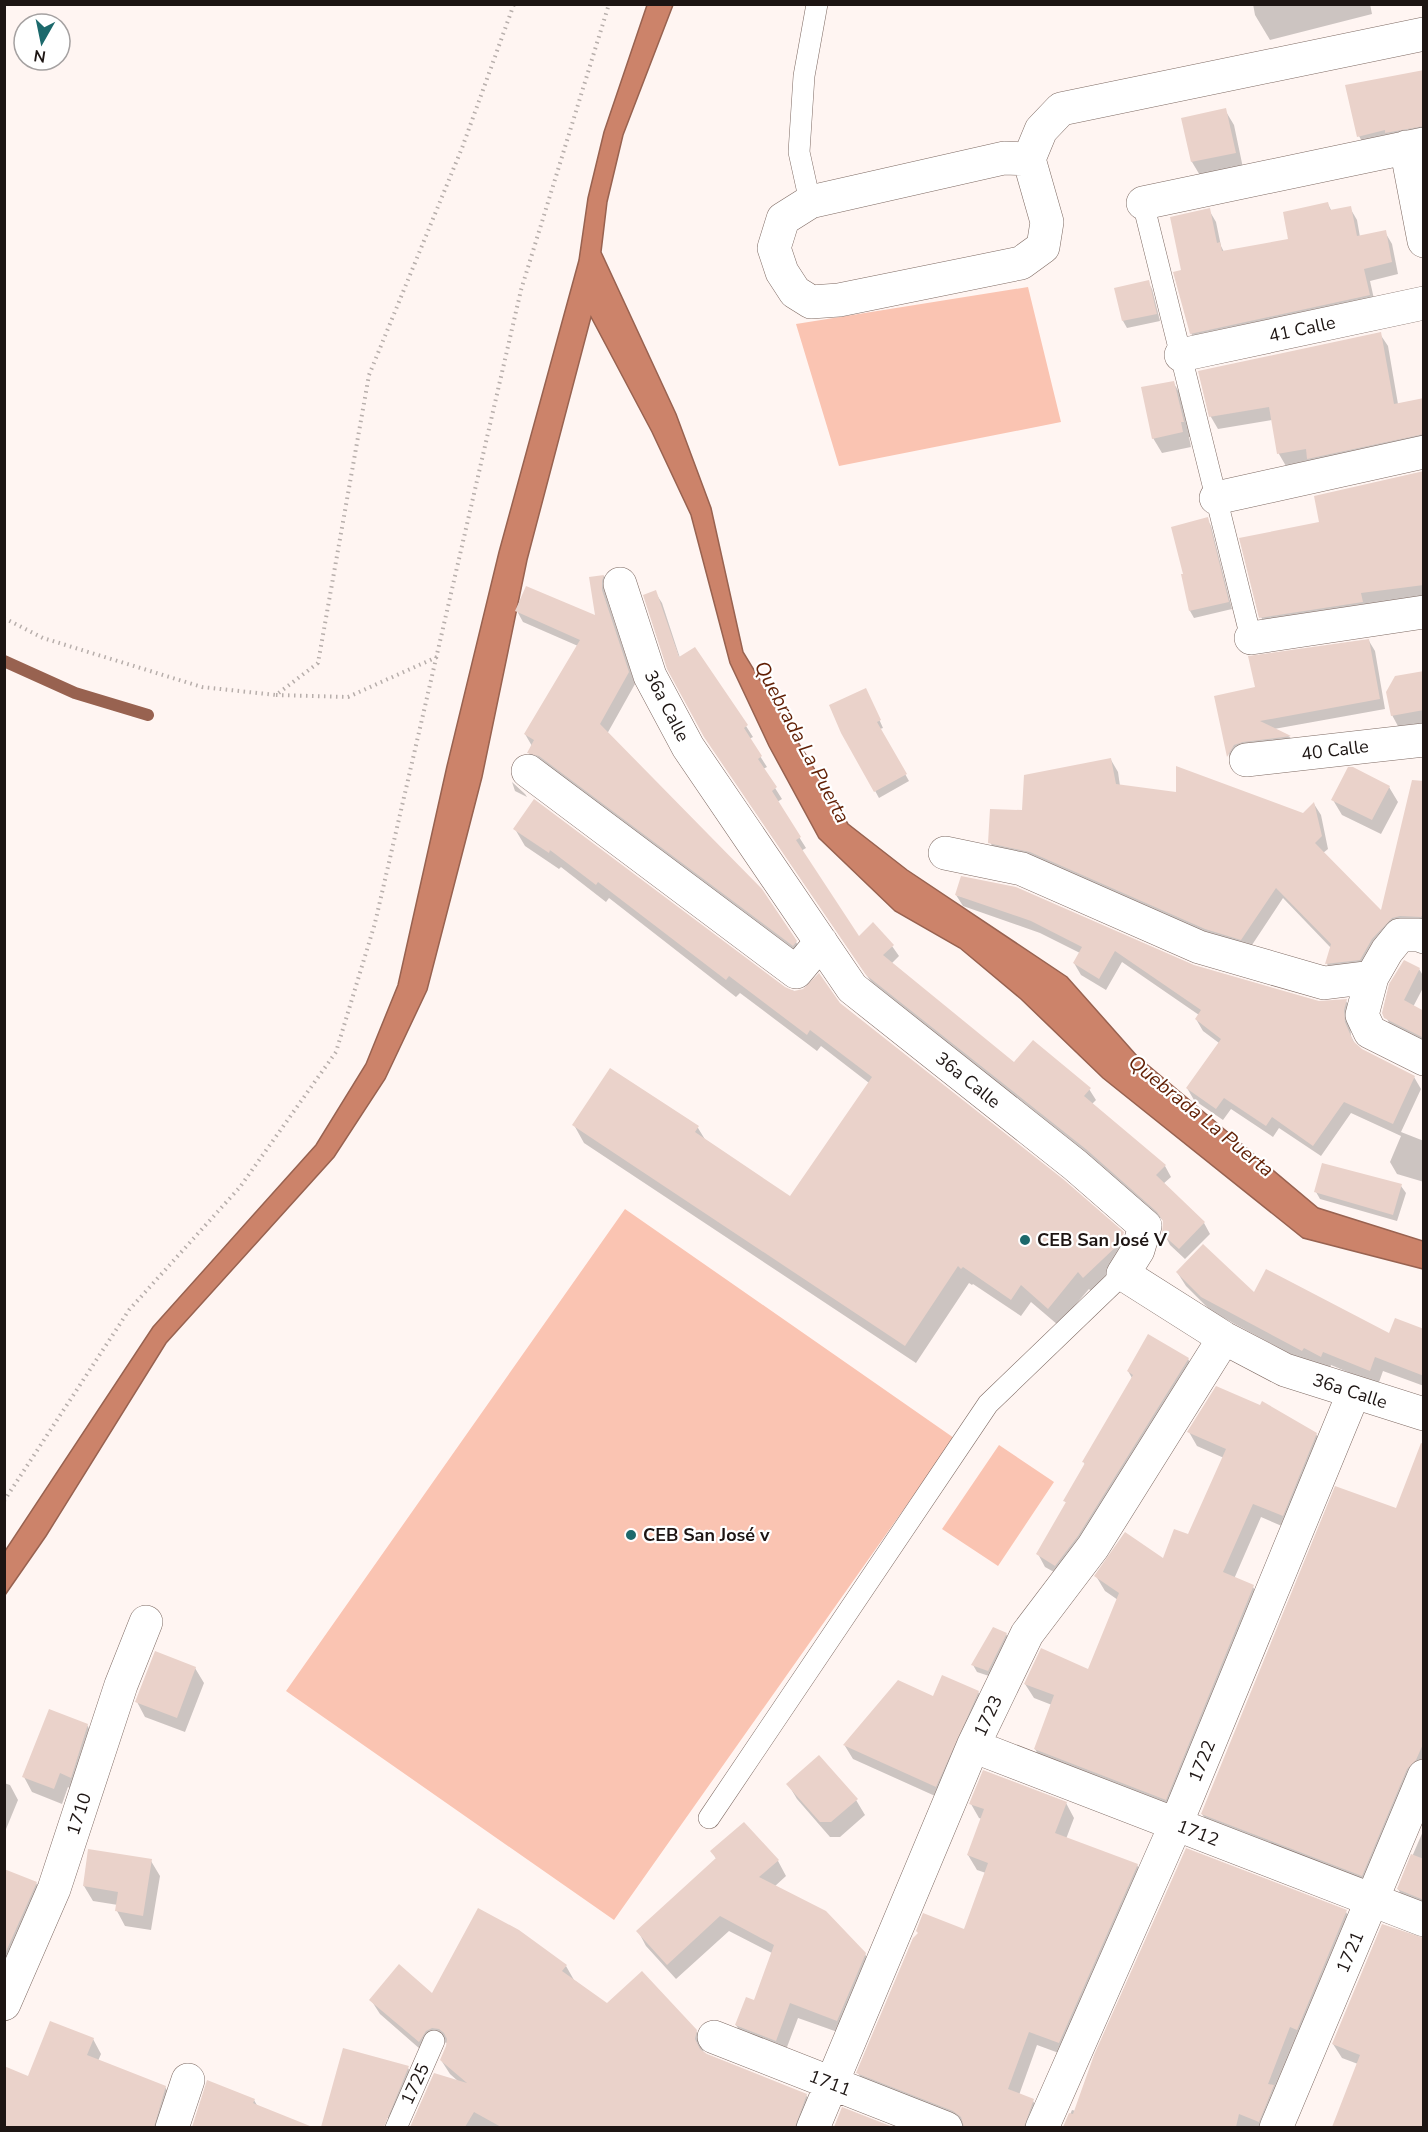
<svg xmlns="http://www.w3.org/2000/svg" width="1428" height="2132" viewBox="0 0 1428 2132" font-family="'Nunito Sans',sans-serif">
	<style>
		.green { fill: #fac4b2 }
		.water { fill: #cc836a; stroke: #986250; stroke-width: 1.5 }
		.shadow { fill: #0003 }
		.lines { fill: none; stroke-linecap: round; stroke-linejoin: round }
		.stream { stroke: #986250; stroke-width: 12 }
		.building { fill: #ead2ca }
		.service-casing { stroke: #7e6a63; stroke-width: 22 }
		.minor-casing { stroke: #7e6a63; stroke-width: 34 }
		.path { stroke: #b7aeab; stroke-width: 4; stroke-dasharray: 1.5 4.5; stroke-linecap: butt }
		.service { stroke: #fff; stroke-width: 21 }
		.minor { stroke: #fff; stroke-width: 33 }
		.poi-dot { fill: #1c696c; stroke: #fff; stroke-width: 2 }
		.labels { text-anchor: middle; dominant-baseline: central; stroke-width: 4.5; stroke-linejoin: round; paint-order: stroke }
		.street-label { font-size: 18px; fill: #1d1513; stroke: #fff }
		.poi-label { font-size: 18px; font-weight: bold; fill: #1d1513; stroke: #fff; text-anchor: start }
		.water-label { font-size: 20px; font-style: italic; fill: #611f04; stroke: #fff }
	</style>
	<rect width="100%" height="100%" fill="#fff5f2"/>
	<path class="green" d="M1028 287 1061 422 839 466 796 324Z
		M625 1209 954 1438 614 1920 286 1691Z
		M999 1445 1054 1482 998 1566 942 1529Z"/>
	<path class="water" d="M647 5H673L623 135 607 202 601 252 676 414 711 508 743 652 848 824 907 870 1067 977 1137 1056 1318 1208 1423 1241V1269L1303 1238 1103 1078 1021 999 960 948 895 911 819 838 769 746 730 663 691 515 652 432 591 317 527 560 482 777 427 990 385 1079 334 1157 166 1343 46 1536 5 1595V1551L153 1327 316 1145 366 1064 398 985 447 766 499 552 579 260 588 198 604 132Z"/>
	<path class="shadow" d="M1253 4H1370L1372 14 1270 40 1255 15Z
		M1424 72V142L1367 151 1359 136Z
		M1225 110 1234 125 1243 168 1201 177 1192 162 1183 119Z
		M1328 204 1332 212 1350 208 1357 220 1360 237 1385 232 1392 244 1398 274 1370 281 1376 308 1198 346 1191 333 1182 272 1209 210 1216 222 1221 246 1224 252 1290 240Z
		M1148 282 1152 289 1160 321 1127 328 1123 321 1116 289Z
		M1380 334 1388 346 1398 404 1424 400V447L1286 466 1279 454 1272 420 1218 429 1211 417 1200 372Z
		M1173 382 1182 397 1192 437H1189L1191 447 1162 453 1153 438Z
		M1424 473V598L1268 630 1261 617 1321 523Z
		M1207 519 1211 526 1232 609 1194 618 1190 611Z
		M604 576 610 587 607 593 608 602 635 684 607 734 796 942 803 953 800 956 535 764 529 753 532 746 525 734 578 646 523 622 517 611 597 618 591 578Z
		M655 592 662 603 680 658 746 726 753 737 749 739 767 767 763 769 782 799 777 802 806 848 801 851 859 938 892 946 899 956 892 963 1014 1064 1089 1089 1096 1100 1092 1104 1165 1166 1171 1177 1163 1184 1204 1223 1210 1234 1185 1259 1170 1245 1164 1233 1165 1222 1094 1161 874 986 712 748Z
		M1369 641 1375 651 1385 709 1274 729 1290 737 1295 746 1234 766 1229 756 1216 697 1257 688Z
		M1424 673V723L1399 728 1392 715Z
		M869 697 883 728 880 729 909 781 879 798 843 732Z
		M1111 760 1118 772 1120 786 1303 815 1314 804 1321 815 1328 849 1323 853 1381 913 1424 832V928L1367 971 1334 975 1327 964 1331 948 1283 898 1248 951 997 855 990 842 1024 812Z
		M512 782 525 794 527 797 515 791Z
		M1389 787 1398 802 1381 834 1342 815 1333 800Z
		M515 829 784 988 839 1004 1122 1233 1133 1251 1094 1294 1089 1289 1058 1325 1031 1302 1021 1316 973 1284 972 1285 969 1283 916 1363 584 1143 574 1125 698 1128 706 1141 790 1198 869 1083 821 1046 817 1051 740 993 736 997 609 898 606 902 561 867 559 869 525 846Z
		M956 895 1319 1003 1346 1001 1353 1012 1350 1023 1351 1036 1355 1044 1361 1050 1414 1077 1421 1089 1401 1132 1424 1141V1182L1397 1174 1390 1162 1401 1136 1351 1113 1321 1156 1279 1128 1273 1137 1231 1109 1223 1120 1194 1100 1187 1088 1219 1043 1203 1031 1196 1019 1199 1015 1122 962 1106 990 1081 975 1074 963 1080 953 1040 933 963 906Z
		M1419 969 1424 977V986L1413 1007 1424 1013V1046L1393 1030 1386 1017Z
		M1401 1186 1406 1193 1397 1221 1320 1199 1316 1192Z
		M1177 1272 1390 1335 1424 1330V1386L1383 1371 1378 1385 1331 1365 1329 1370 1313 1361 1310 1365 1211 1311 1186 1286Z
		M1188 1359 1195 1372 1063 1577 1045 1567 1038 1554 1067 1504 1065 1501 1085 1465 1084 1462 1132 1378 1128 1371Z
		M1189 1432 1316 1434 1324 1449 1291 1530 1261 1517 1234 1579 1253 1587 1261 1601 1174 1814 1044 1764 1035 1749 1052 1705 1034 1698 1025 1684 1089 1671 1118 1600 1105 1591 1096 1576 1163 1560 1189 1536 1224 1458 1197 1446Z
		M1424 1460V1774L1370 1889 1211 1828 1202 1814 1397 1510Z
		M1006 1634 1010 1641 992 1677 977 1672 973 1665Z
		M195 1668 204 1683 185 1732 145 1717 137 1702Z
		M978 1692 986 1706 944 1800 853 1759 845 1746 934 1698Z
		M87 1725 96 1740 79 1792 68 1787 62 1804 32 1792 24 1777Z
		M4 1783 10 1785 18 1800 4 1834Z
		M788 1784 856 1800 865 1815 840 1837H830L797 1799Z
		M1066 1803 1074 1818 1066 1839 1137 1865 1145 1879 1067 2056 1037 2045 1019 2095 1033 2101 1041 2115 1036 2128H966L866 2087 858 2073 965 1931 986 1873 977 1870 968 1855 982 1819 979 1818 971 1804Z
		M1424 1829V1910L1407 1904 1398 1889Z
		M712 1852 778 1861 786 1876 774 1887 865 1954 873 1970 846 2035 798 2018 784 2055 745 2040 736 2025 755 2002 772 1953 729 1931 676 1979 646 1946 638 1931 717 1860Z
		M151 1861 160 1876 151 1930 125 1926 117 1911 118 1905 93 1901 84 1886Z
		M4 1871 36 1883 44 1898 4 1988Z
		M1346 1912 1354 1926 1270 2128H1064L1072 2110 1076 2111Z
		M1424 1940V2128H1334L1358 2064 1342 2058 1333 2044Z
		M566 1966 574 1980 607 2005 696 2031 704 2045 703 2053 806 2095 814 2109 807 2128H427L418 2113 459 2082 450 2074 441 2060 448 2043 441 2042 428 2056 380 2014 371 2000 433 1995Z
		M93 2039 101 2054 98 2061 165 2087 174 2102 165 2128H4V2068L29 2078Z
		M344 2050 408 2068 416 2082 395 2120 377 2115 373 2128H323Z
		M208 2082 254 2100 258 2107 311 2128H193Z
		M843 2109 889 2128H835Z"/>
	<g class="lines">
		<path class="stream" d="M4 661 75 693 148 715"/>
	</g>
	<path class="building" d="M1424 70V126L1385 133V130L1357 137 1345 85Z
		M1226 108 1236 153 1191 162 1181 118Z
		M1328 202 1330 210 1351 206 1357 236 1386 230 1392 262 1364 269 1370 295 1190 334 1173 272 1181 270 1170 217 1210 208 1217 243 1220 242 1222 251 1288 239 1283 212Z
		M1149 280 1157 314 1122 321 1114 288Z
		M1381 332 1394 404 1424 398V434L1307 459 1306 449 1277 454 1269 407 1209 417 1198 371Z
		M1174 381 1184 422H1181L1183 432 1152 439 1141 387Z
		M1424 471V585L1361 593 1363 602 1259 618 1239 538 1319 522 1314 496Z
		M1208 517 1229 602 1189 611 1181 574H1183L1171 527Z
		M604 575 602 581V590L629 672 600 724 762 889 797 941 793 946 539 756 527 753 534 740 524 734 580 640 515 611 526 586 595 615 589 577Z
		M656 590 679 657 695 647 748 725 744 728 762 756 758 759 777 787 772 791 801 837 796 840 859 936 873 922 894 945 883 955 1014 1062 1033 1040 1091 1088 1084 1096 1166 1165 1156 1175 1205 1222 1179 1249 1162 1234 1163 1221 1157 1212 1087 1150 866 975 704 737 667 669 643 595Z
		M1369 639 1380 699 1260 721 1291 736 1243 742 1234 745 1227 757 1214 696 1255 687 1248 656Z
		M1424 671V710L1391 716 1386 692 1395 676Z
		M866 688 881 720 877 722 907 774 874 792 841 733 829 705Z
		M1111 758 1116 784 1176 792V766L1303 813 1314 802 1322 836 1315 843 1381 910 1412 780 1424 781V913L1421 917 1400 916 1392 918 1372 939 1360 960 1325 964 1331 944 1276 888 1241 940 1205 929 1030 852 988 843 990 809 1022 810 1024 775Z
		M1348 767H1353L1390 786 1372 820 1331 800Z
		M534 799 785 987 794 991 803 989 819 973 840 1003 1063 1179 1124 1232 1121 1242 1083 1278 1078 1272 1048 1309 1021 1285 1011 1300 963 1267 961 1269 958 1266 905 1346 572 1125 610 1068 699 1126 695 1132 790 1196 872 1077 810 1030 807 1035 729 976 726 980 598 882 596 885 550 850 549 853 513 829Z
		M961 876 1016 887 1194 965 1319 1001 1347 999 1344 1010 1345 1022 1353 1041 1362 1049 1415 1076 1393 1124 1344 1102 1313 1146 1272 1117 1266 1126 1224 1098 1216 1109 1186 1088 1221 1039 1195 1019 1201 1010 1115 951 1099 979 1073 963 1082 947 1031 921 955 895Z
		M1404 960 1420 968 1404 1000 1424 1011V1038L1384 1018 1382 1013 1389 984Z
		M1322 1163 1402 1184 1393 1215 1314 1192Z
		M1203 1244 1254 1292 1266 1269 1389 1333 1395 1318 1424 1329V1376L1375 1357 1370 1371 1323 1352 1321 1357 1304 1348 1302 1351 1201 1297 1176 1272Z
		M1148 1334 1189 1358 1078 1536 1055 1566 1036 1554 1066 1502 1063 1501 1085 1463 1082 1462 1133 1375 1127 1371Z
		M1216 1386 1260 1405 1262 1401 1317 1433 1283 1516 1253 1504 1223 1572 1254 1585 1166 1800 1034 1749 1054 1695 1024 1684 1041 1648 1088 1669 1119 1593 1094 1576 1125 1532 1163 1558 1174 1529 1188 1534 1226 1449 1187 1432Z
		M1421 1443 1424 1444V1742L1416 1760 1407 1769 1362 1876 1201 1814 1335 1486 1396 1508Z
		M993 1627 1007 1633 988 1671 971 1665Z
		M155 1651 196 1667 177 1718 135 1702Z
		M942 1675 979 1691 936 1787 843 1745 898 1680 933 1696Z
		M49 1709 88 1724 71 1778 60 1773 54 1789 22 1777Z
		M819 1755 858 1799 831 1822H820L786 1784Z
		M983 1770 1067 1802 1055 1833 1138 1864 1059 2043 1029 2032 1008 2089 1034 2099 1024 2127H964L961 2117 953 2111 856 2073 913 1938 918 1933 916 1931 923 1913 964 1929 988 1863 967 1855 984 1809 969 1804Z
		M744 1822 779 1860 759 1877 826 1911 866 1953 837 2021 790 2003 776 2041 735 2025 746 1997 754 2000 774 1945 720 1916 667 1965 636 1931 716 1858 710 1851Z
		M1186 1848 1347 1910 1297 2030 1290 2027 1268 2084 1274 2085 1259 2122 1239 2114 1236 2127H1063L1069 2113 1073 2114 1094 2055Z
		M88 1849 152 1859 143 1916 115 1911 118 1892 83 1886Z
		M1411 1854 1424 1859V1900L1397 1889Z
		M4 1869 37 1882 4 1956Z
		M478 1908 519 1930 567 1965 562 1971 607 2003 642 1971 697 2030 695 2039 700 2049 707 2054 807 2094 795 2127H501L474 2112 465 2127H410L434 2073 467 2083 440 2060 446 2046 447 2039 444 2033 439 2029 432 2028 426 2031 419 2042 369 2000 399 1964 432 1993Z
		M1382 1924 1424 1938V2127H1332L1360 2055 1332 2044Z
		M50 2021 94 2038 87 2055 166 2086 154 2127H4V2066L28 2076Z
		M343 2048 409 2066 384 2127H321Z
		M207 2080 255 2099 253 2103 310 2126 309 2127H192Z
		M842 2107 893 2127H834Z"/>
	<g class="lines">
		<defs>
			<path id="service" d="M810 202 799 152 804 76 817 4
				M1143 203 1251 638
				M709 1818 988 1404 1123 1274
				M396 2128 434 2041"/>
			<path id="minor" d="M1406 147 1424 241
				M1029 159 1004 158 810 202 783 219 774 248 782 272 795 292 811 302 839 300 1021 263 1043 247 1047 222 1029 159 1041 130 1061 109 1424 34
				M1143 203 1424 144
				M1181 355 1424 303
				M1216 498 1424 452
				M620 584 650 676 688 747 852 988 1075 1165 1145 1226 1138 1250 1123 1274 1224 1338 1285 1370 1424 1414
				M1251 638 1424 612
				M1246 760 1424 740
				M528 771 796 972 821 942
				M945 853 1022 869 1199 947 1324 983 1372 977 1387 951 1400 935H1419L1424 937
				M1372 977 1362 1015 1370 1032 1424 1059
				M973 1746 1424 1920
				M4 2004 54 1889 121 1685 146 1622
				M714 2037 946 2128
				M172 2128 188 2080
				M813 2128 973 1746 1027 1634 1093 1547 1224 1338
				M1042 2128 1176 1824 1354 1392
				M1276 2128 1424 1776"/>
		</defs>
		<use href="#service" class="service-casing"/>
		<use href="#minor" class="minor-casing"/>
		<path class="path" d="M4 618 43 638 202 687 276 695 318 663 369 375 462 148 514 4
			M276 695 348 697 437 657
			M4 1501 129 1310 240 1187 336 1052 375 923 521 290 609 4"/>
		<use href="#service" class="service"/>
		<use href="#minor" class="minor"/>
	</g>
	<g class="poi-dot">
		<circle cx="1025" cy="1240" r="6"/>
		<circle cx="631" cy="1535" r="6"/>
	</g>
	<g class="labels">
		<g class="street-label">
			<text transform="translate(1302 329) rotate(-12)">41 Calle</text>
			<text transform="translate(667 706) rotate(63)">36a Calle</text>
			<text transform="translate(1335 750) rotate(-7)">40 Calle</text>
			<text transform="translate(968 1080) rotate(39)">36a Calle</text>
			<text transform="translate(1350 1391) rotate(18)">36a Calle</text>
			<text transform="translate(988 1716) rotate(-65)">1723</text>
			<text transform="translate(1202 1761) rotate(-68)">1722</text>
			<text transform="translate(79 1814) rotate(-72)">1710</text>
			<text transform="translate(1198 1833) rotate(21)">1712</text>
			<text transform="translate(1350 1952) rotate(-67)">1721</text>
			<text transform="translate(830 2083) rotate(21)">1711</text>
			<text transform="translate(415 2084) rotate(-65)">1725</text>
		</g>
		<g class="poi-label">
			<text x="1037" y="1240">CEB San José V</text>
			<text x="643" y="1535">CEB San José v</text>
		</g>
		<g class="water-label">
			<text transform="translate(802 742) rotate(62)">Quebrada La Puerta</text>
			<text transform="translate(1201 1116) rotate(39)">Quebrada La Puerta</text>
		</g>
	</g>
	<rect width="1428" height="2132" fill="none" stroke="#1d1513" stroke-width="12"/>
	<g transform="translate(42 42) rotate(189)"><circle r="28" fill="#ffffff" stroke="#a5a1a1" stroke-width="1.5"/>
	<path d="M0-4.5L10 22L0 15L-10 22Z" fill="#1c696c"/>
	<text y="-9" font-size="16" font-weight="bold" text-anchor="middle" fill="#1d1513">N</text>
	</g>
</svg>
